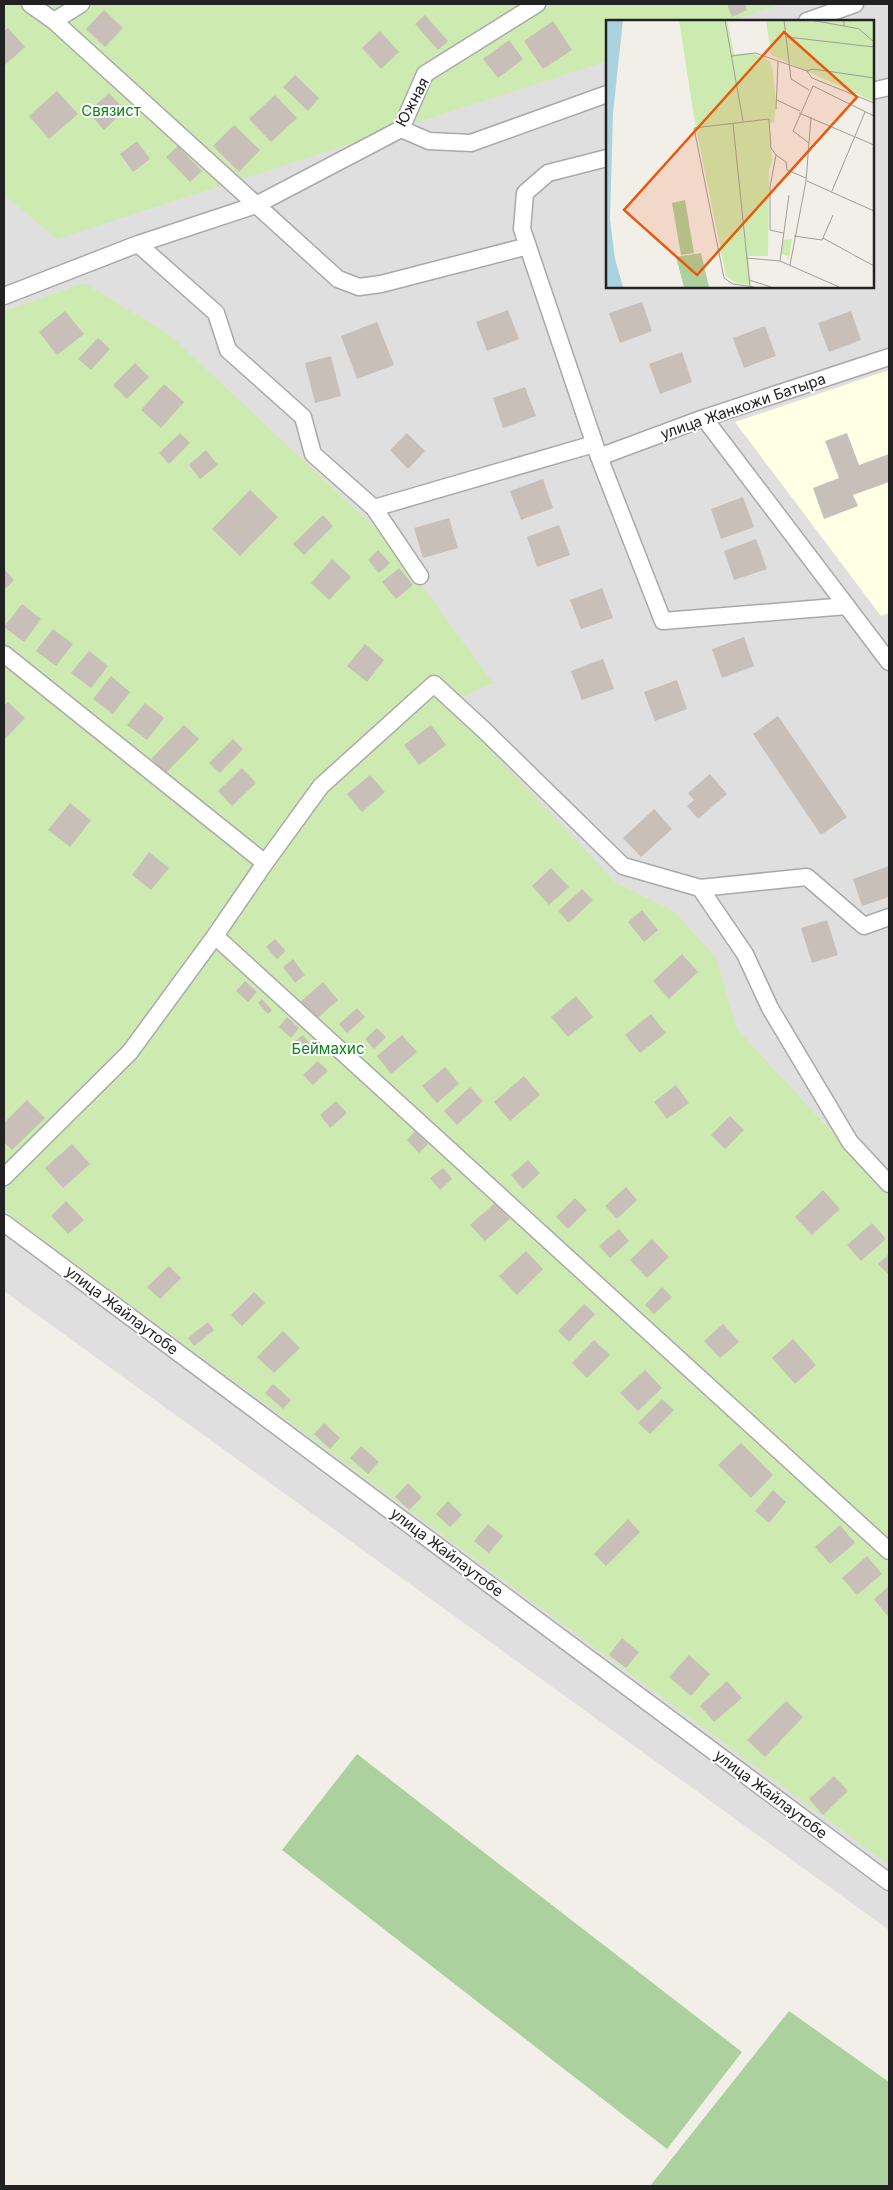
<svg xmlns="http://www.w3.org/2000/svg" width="893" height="2190" viewBox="0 0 893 2190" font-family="Inter,sans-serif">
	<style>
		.residential { fill: #e0dfdf; fill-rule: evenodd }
		.education { fill: #ffffe5 }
		.grass { fill: #cdebb0 }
		.forest { fill: #add19e }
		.building { fill: #c7bfb8 }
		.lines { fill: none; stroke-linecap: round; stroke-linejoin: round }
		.minor-casing { stroke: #a9a9a9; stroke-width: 19 }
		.minor { stroke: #fff; stroke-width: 16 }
		.labels { text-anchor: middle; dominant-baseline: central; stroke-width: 4; stroke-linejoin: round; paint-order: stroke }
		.street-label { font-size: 15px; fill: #222; stroke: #fff }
		.park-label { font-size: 15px; fill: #0c8416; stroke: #fff }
		.inset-road { fill: none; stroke: #9f9d99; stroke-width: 1 }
		.view { fill: #e8590c; fill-opacity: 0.15; stroke: #e8590c; stroke-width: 2.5 }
		.inset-edge { fill: none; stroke: #222; stroke-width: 2.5 }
	</style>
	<rect width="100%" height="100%" fill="#f2efe9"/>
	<path class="residential" d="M4 4H889V1930L4 1291ZM607 21H872V286H607Z"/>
	<path class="education" d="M889 370V613L881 616 735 422Z"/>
	<path class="grass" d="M4 4H783L729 21H607V61L57 239 4 195Z
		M84 283 170 335 390 542 493 683 447 704 616 883 674 911 716 958 737 1029 889 1194V1865L4 1211V311Z"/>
	<path class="forest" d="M357 1754 742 2052 667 2149 282 1850Z
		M789 2011 889 2082V2186H650Z"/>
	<path class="building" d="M727 4H745L747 10 732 17Z
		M104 10 123 28 105 47 86 29Z
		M425 15 448 41 438 50 415 24Z
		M553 21 572 50 543 69 524 41Z
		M8 28 25 47 4 66V31Z
		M380 31 399 52 381 69 362 48Z
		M509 40 523 59 498 78 483 59Z
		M295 75 319 98 308 111 283 87Z
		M57 91 78 114 49 139 29 116Z
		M109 93 125 110 104 130 88 112Z
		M275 95 297 118 271 142 249 119Z
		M234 125 260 150 239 172 213 146Z
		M137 141 150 159 133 172 120 154Z
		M178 146 202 171 190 182 166 157Z
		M642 302 652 331 620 343 609 313Z
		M508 310 519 339 487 351 476 322Z
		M65 311 84 334 57 355 39 332Z
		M851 311 861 340 829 352 818 323Z
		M377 322 394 365 357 379 341 336Z
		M765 326 776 356 744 368 733 338Z
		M98 338 110 349 91 370 78 359Z
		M682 352 692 382 660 394 649 364Z
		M331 356 341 396 315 403 305 363Z
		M135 363 149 377 127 399 113 385Z
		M164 384 184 402 161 428 141 410Z
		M525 387 536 416 503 428 493 398Z
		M180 433 190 443 169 464 159 453Z
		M407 433 425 451 408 469 390 450Z
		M847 433 859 465 889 454V482L853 495 858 506 824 519 813 488 839 478 825 441Z
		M206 450 218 465 200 479 189 465Z
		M543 479 553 508 521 520 510 491Z
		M250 490 278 517 240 556 212 529Z
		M743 497 754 527 721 539 711 509Z
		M323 515 333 526 304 555 293 544Z
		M449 518 458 548 423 558 414 528Z
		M559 525 570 555 537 567 527 537Z
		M756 539 767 569 734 580 724 551Z
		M378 550 390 563 379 573 368 560Z
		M332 559 351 577 329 600 311 583Z
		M399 568 413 585 396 599 382 582Z
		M4 569 14 580 4 590Z
		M602 588 613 618 581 629 570 600Z
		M22 604 41 619 24 642 4 627Z
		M53 629 73 644 56 666 36 651Z
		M744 637 754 666 722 678 712 649Z
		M365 644 384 660 367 682 347 666Z
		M89 651 108 666 91 688 71 673Z
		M603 659 614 689 582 700 571 671Z
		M111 676 130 692 113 714 93 699Z
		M677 680 687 709 655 721 644 692Z
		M8 702 25 718 5 739 4 706Z
		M145 703 164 718 147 740 127 725Z
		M778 716 847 817 821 835 753 734Z
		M184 725 199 739 166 773 151 759Z
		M431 725 446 745 419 765 404 745Z
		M233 739 243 749 220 773 209 763Z
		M242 768 256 783 232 806 218 791Z
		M710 774 727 794 698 819 687 806 694 800 688 793Z
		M370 775 385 792 362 812 347 794Z
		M70 803 91 820 70 847 48 830Z
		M654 809 672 829 641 857 623 838Z
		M149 852 169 868 151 890 132 875Z
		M889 866V897L862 906 853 879Z
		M551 868 569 887 549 905 532 886Z
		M582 889 593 900 569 923 558 911Z
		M642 910 658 930 644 942 628 922Z
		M827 920 838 955 812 963 801 928Z
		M275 939 286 951 277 959 266 947Z
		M682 954 698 972 669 999 653 981Z
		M293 959 305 975 295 983 283 967Z
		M245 981 257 992 248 1002 236 991Z
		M323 982 338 1000 313 1022 298 1004Z
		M576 996 593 1017 568 1037 551 1017Z
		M262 999 272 1010 268 1014 258 1003Z
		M357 1008 365 1017 347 1033 339 1024Z
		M651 1014 666 1033 640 1053 625 1035Z
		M287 1017 299 1028 291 1038 279 1027Z
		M377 1028 386 1037 374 1049 365 1039Z
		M303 1035 312 1046 299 1056 290 1045Z
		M402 1035 417 1052 391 1074 377 1056Z
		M318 1061 328 1071 313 1085 303 1075Z
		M445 1067 459 1084 437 1103 422 1086Z
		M524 1076 540 1095 510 1121 494 1102Z
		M676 1085 689 1103 667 1119 654 1102Z
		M470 1087 483 1101 457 1125 444 1111Z
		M27 1100 45 1118 12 1150 4 1142V1123Z
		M336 1101 347 1113 330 1128 320 1115Z
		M730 1116 744 1130 725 1149 711 1135Z
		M415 1131 428 1144 419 1153 407 1140Z
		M72 1144 90 1164 63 1188 45 1168Z
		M528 1160 540 1173 523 1189 511 1175Z
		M443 1168 452 1179 440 1190 430 1178Z
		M626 1187 637 1200 617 1219 605 1206Z
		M823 1190 840 1209 812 1235 795 1217Z
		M575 1198 587 1210 568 1229 556 1217Z
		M66 1201 84 1220 68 1234 51 1216Z
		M495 1203 510 1219 485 1241 470 1225Z
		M872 1223 886 1239 861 1261 847 1245Z
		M619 1229 629 1241 610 1258 599 1246Z
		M652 1239 669 1257 647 1278 630 1260Z
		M526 1251 543 1269 517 1295 499 1276Z
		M889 1254V1275L878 1264Z
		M169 1266 181 1278 160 1299 147 1287Z
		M662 1287 672 1297 654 1314 645 1305Z
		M254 1292 265 1303 242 1326 231 1315Z
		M584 1304 595 1314 569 1342 558 1331Z
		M208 1322 214 1330 194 1346 188 1338Z
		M723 1324 739 1342 720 1358 704 1341Z
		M283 1331 300 1348 274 1373 257 1357Z
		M793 1339 816 1365 795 1384 772 1358Z
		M594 1340 610 1355 587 1378 572 1363Z
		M645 1370 662 1388 638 1411 620 1393Z
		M273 1384 291 1400 283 1409 265 1393Z
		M662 1399 674 1410 650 1434 638 1423Z
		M324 1423 340 1438 330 1449 314 1434Z
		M741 1443 773 1475 751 1498 718 1465Z
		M361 1446 379 1462 368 1474 350 1458Z
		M408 1483 422 1497 409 1510 395 1497Z
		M773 1490 786 1502 769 1523 755 1511Z
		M448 1501 462 1515 450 1527 436 1514Z
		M628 1519 640 1532 606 1566 594 1554Z
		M488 1524 503 1536 489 1553 474 1541Z
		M840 1525 855 1543 830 1564 815 1547Z
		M867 1556 882 1574 857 1595 842 1578Z
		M889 1586V1618L874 1599Z
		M622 1638 639 1652 626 1668 609 1655Z
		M689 1655 710 1674 691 1696 669 1677Z
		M727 1681 742 1698 714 1722 700 1706Z
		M786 1701 803 1717 765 1757 747 1740Z
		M834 1776 848 1791 823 1815 809 1799Z"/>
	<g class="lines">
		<defs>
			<path id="minor" d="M30 4 54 21 338 279 359 287 381 284 528 246
				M54 21 81 4
				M807 21 855 4
				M872 91 889 87
				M401 129 429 141 471 143 607 94
				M607 158 548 173 525 193 522 229 599 457 663 621 847 606
				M138 244 216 313 228 350 303 417 313 454 374 508 420 576
				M4 296 138 244 256 205 401 129 425 74 537 4
				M704 418 889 662
				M599 457 704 418 889 357
				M374 508 594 444
				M4 654 265 863
				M700 888 807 877 864 926 889 917
				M215 936 889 1551
				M4 1177 130 1052 215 936 265 863 321 786 434 684 485 731 623 866 700 888 745 954 770 1008 850 1142 889 1184
				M4 1223 889 1882"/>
		</defs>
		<use href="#minor" class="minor-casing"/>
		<use href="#minor" class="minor"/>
	</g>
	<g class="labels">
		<g class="street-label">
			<text transform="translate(412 102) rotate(-62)">Южная</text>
			<text transform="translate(743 406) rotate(-19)">улица Жанкожи Батыра</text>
			<text transform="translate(122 1310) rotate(37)">улица Жайлаутобе</text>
			<text transform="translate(447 1552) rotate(37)">улица Жайлаутобе</text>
			<text transform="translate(771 1794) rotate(37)">улица Жайлаутобе</text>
		</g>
		<g class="park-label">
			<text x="111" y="110">Связист</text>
			<text x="328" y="1048">Беймахис</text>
		</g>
	</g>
	<g transform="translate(606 20)">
		<rect width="268" height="268" fill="#f2efe9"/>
		<path d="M73 0H121L128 34 146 33 164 41 167 51 170 84 168 103 163 102 166 142 163 149 162 236H142L145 265 130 263 120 256 89 103ZM160 0H267V81L165 35ZM186 219 183 239 182 240V236L175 234 177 220Z" fill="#cdebb0"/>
		<path d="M79 180 88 233 75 235 66 183ZM95 233 103 267H78L70 237Z" fill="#add19e"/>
		<path d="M0 0H17L7 93 4 199 9 239 17 267H0Z" fill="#aad3df"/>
		<path class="inset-road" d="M119 0 137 101M178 0 185 59 203 70M204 0 238 6V0M238 6 253 9 268 22M181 17 268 27M126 36 149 33 201 51 207 49 268 58M201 51 206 58 268 83M171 80 194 91M170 89 172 41M193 93 268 125M127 104 144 267M203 123 187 111 207 66 268 96M170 135 180 142 181 150 200 158M201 161 268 191M226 171 259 92M188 216 216 220 227 195M217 218 268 246M140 238 174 241 233 267M174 241 183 175M184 245 200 161 205 97M143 260 165 267M148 267 127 264 118 258 88 108 163 99 165 128 170 135 164 167V210L177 213"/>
		<path class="view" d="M178 12 251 77 91 255 18 190Z"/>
		<rect width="268" height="268" class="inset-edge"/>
	</g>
	<rect width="893" height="2190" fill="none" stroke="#222222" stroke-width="10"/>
</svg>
